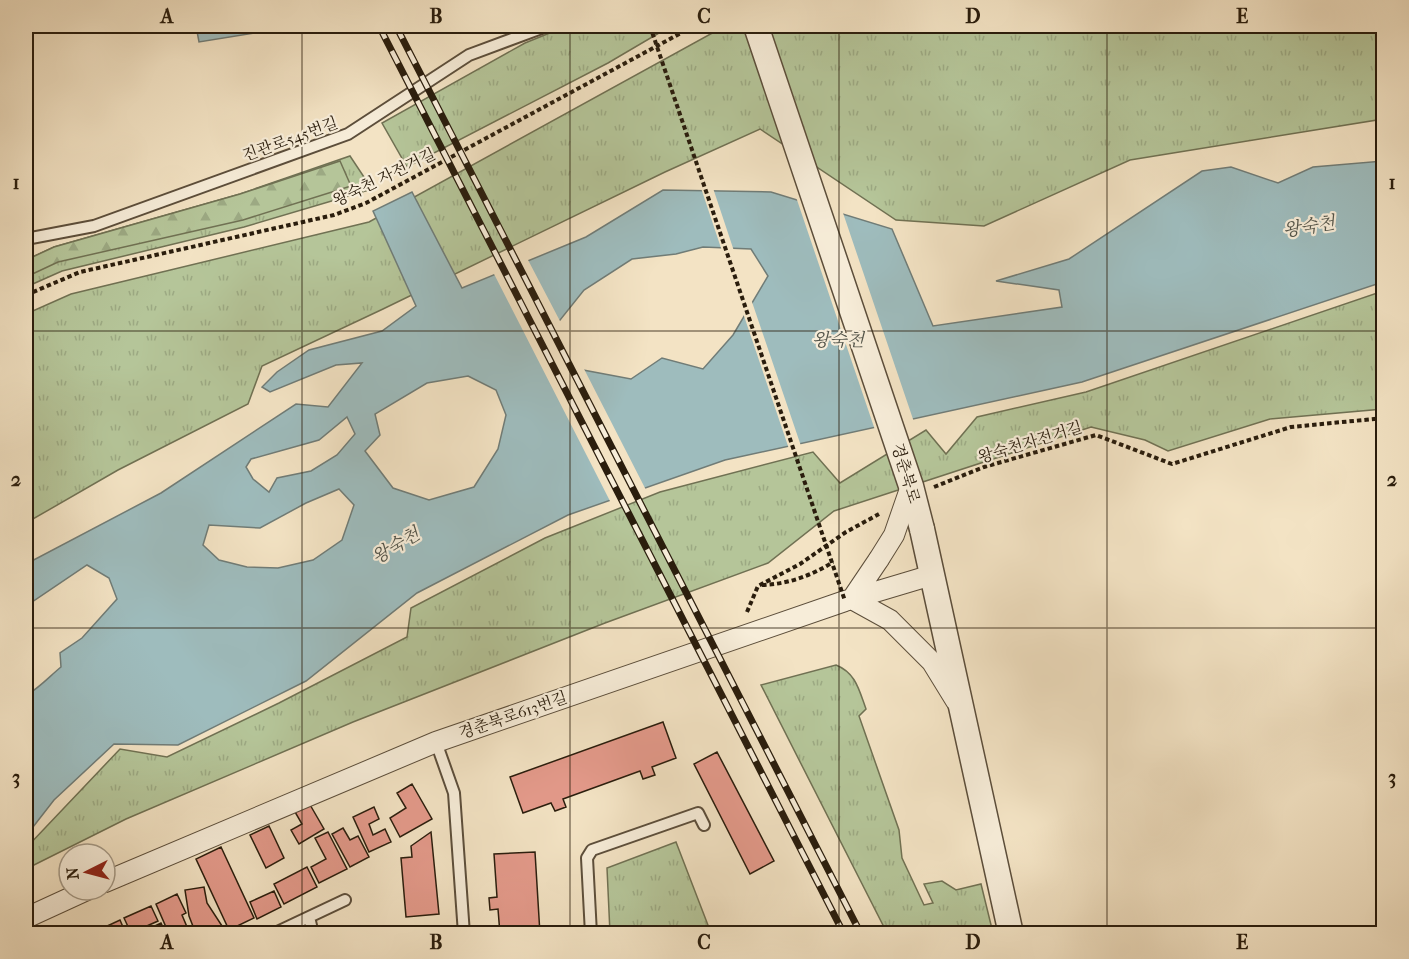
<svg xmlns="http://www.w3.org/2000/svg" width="1409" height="959" viewBox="0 0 1409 959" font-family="'IM FELL French Canon','Noto Serif KR',serif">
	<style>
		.grass { fill: url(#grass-tufts); stroke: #707153; stroke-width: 1.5 }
		.forest { fill: url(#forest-firs); stroke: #707153; stroke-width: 1.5 }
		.water { fill: #9ebcbd; stroke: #707c77; stroke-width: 1.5; fill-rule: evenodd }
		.pier { fill: #f3e3c4 }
		.building { fill: #e49a8b; stroke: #2a1d0d; stroke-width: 1.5 }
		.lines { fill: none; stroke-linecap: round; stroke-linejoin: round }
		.service-casing { stroke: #5c4e3b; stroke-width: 14 }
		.minor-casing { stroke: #5c4e3b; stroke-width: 22 }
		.tertiary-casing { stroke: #5c4e3b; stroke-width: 27 }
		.path { stroke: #2a1d0d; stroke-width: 4; stroke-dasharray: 4.5 3; stroke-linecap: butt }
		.service { stroke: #f7edd9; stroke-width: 10 }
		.minor { stroke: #f7edd9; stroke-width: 20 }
		.tertiary { stroke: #f7edd9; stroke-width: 24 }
		.rail-casing { stroke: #2a1d0d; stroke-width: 7 }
		.rail { stroke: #f7edd9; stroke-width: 4.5; stroke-dasharray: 14; stroke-linecap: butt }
		.minor-bridge-casing { stroke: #5c4e3b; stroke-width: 22; stroke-linecap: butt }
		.tertiary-bridge-casing { stroke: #5c4e3b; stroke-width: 27; stroke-linecap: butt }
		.path-bridge { stroke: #2a1d0d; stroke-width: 4; stroke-dasharray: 4.5 3; stroke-linecap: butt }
		.minor-bridge { stroke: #f7edd9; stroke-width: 20 }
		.tertiary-bridge { stroke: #f7edd9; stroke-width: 24 }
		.grid { fill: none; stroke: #2a1d0d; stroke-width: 1.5; stroke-opacity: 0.55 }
		.labels { text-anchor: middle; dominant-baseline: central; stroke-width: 4.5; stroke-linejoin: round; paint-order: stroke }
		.street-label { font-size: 16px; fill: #2a1d0d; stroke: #f7edd9 }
		.water-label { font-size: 18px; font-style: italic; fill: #53554b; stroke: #f7edd9 }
		.neatline { fill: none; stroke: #2a1d0d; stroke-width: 2 }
		.grid-label { font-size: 20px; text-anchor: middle; font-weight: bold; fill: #2a1d0d }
	</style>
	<defs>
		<pattern id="grass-tufts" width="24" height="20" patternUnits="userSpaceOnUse" patternTransform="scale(1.5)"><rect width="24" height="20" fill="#b5c599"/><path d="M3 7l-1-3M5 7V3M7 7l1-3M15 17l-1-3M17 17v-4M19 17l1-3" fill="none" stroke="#9ca983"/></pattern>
		<pattern id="forest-firs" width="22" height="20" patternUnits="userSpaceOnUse" patternTransform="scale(1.5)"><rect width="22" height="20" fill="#b5c599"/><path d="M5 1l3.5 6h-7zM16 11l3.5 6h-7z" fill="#9ca983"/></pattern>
	</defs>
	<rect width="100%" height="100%" fill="#f3e3c4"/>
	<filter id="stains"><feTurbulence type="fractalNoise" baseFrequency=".00333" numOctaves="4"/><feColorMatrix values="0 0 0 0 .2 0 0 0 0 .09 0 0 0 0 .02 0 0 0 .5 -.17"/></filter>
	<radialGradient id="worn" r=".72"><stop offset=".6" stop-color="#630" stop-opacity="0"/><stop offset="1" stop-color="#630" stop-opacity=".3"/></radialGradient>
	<path class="grass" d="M567 26H671L608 63 407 167 382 123 525 43Z
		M725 26H1383V119L1130 160 984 226 896 220 760 129 665 172 383 309 262 366 248 404 118 470 26 523V314L71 294 369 222Z
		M350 156 372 189 244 227 62 271 26 287V260L54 247 240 194Z
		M1383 291V409L1270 419 1168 451 1145 440 1091 427 834 511 768 563 605 623 353 722 126 819 26 869V848L120 749 167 757 279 703 407 637 411 608 545 538 660 492 813 452 840 483 926 430 946 454 977 417 1086 392Z
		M836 665C856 673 859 690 866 709L859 716 899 830 902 858 924 905 933 903 924 884 942 881 956 890 981 884 993 933H887L761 685Z
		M676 842 711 933H610L607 868Z"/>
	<path class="forest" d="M340 161 351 186 243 220 58 262 26 277V260L54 247 240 194Z"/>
	<path class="water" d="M196 26H297L199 42Z
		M1383 161V282L1082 382 725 460 568 515 417 593 306 681 178 745 114 744 54 800 26 836V695C36 691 51 675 61 667L60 653 82 638 117 599 109 578 87 565 26 606V564L161 493 296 404 328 407 362 363 336 365 270 392 262 387 277 372 309 350 382 331 416 306 373 211 412 192 462 288 586 237 663 190 771 192 892 229 933 326 1062 307 1059 290 996 281 1069 259 1202 171 1231 167 1278 183 1313 167ZM703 247 751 249 768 276 733 335 703 369 662 358 631 379 562 366 548 335 584 290 632 259 676 254ZM468 376 496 390 506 415 498 449 474 487 429 500 393 488 365 451 380 435 375 414 427 383ZM347 417 355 434 337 455 311 471 277 478 269 492 253 479 246 467 251 459 319 440ZM339 489 354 505 342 540 313 560 278 568 247 567 219 560 203 545 209 525 260 528 306 503Z"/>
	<path class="pier" d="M701 188H713L734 251H722Z
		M796 197 842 210 914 422 875 430Z
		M527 258 561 323 552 335 564 363 583 367 646 490 611 503 493 272Z
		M751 299 801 446 789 449 743 313Z"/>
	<path class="building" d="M663 722 676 758 652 767 655 775 643 779 640 771 563 799 566 807 555 811 551 803 523 813 510 777Z
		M717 752 774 861 750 874 694 764Z
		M412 784 432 819 400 837 390 818 406 808 397 793Z
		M309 803 324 829 299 844 291 830 302 824 295 812Z
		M374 807 379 819 369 824 373 835 385 829 391 842 369 852 353 817Z
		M269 826 284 858 266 868 250 835Z
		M343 828 350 840 358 836 369 857 350 867 332 834Z
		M328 832 347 869 319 883 311 867 326 859 315 838Z
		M431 832 439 914 406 917 401 858 412 857 411 846Z
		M221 847 254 918 229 930 196 859Z
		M535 852 540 934H500L498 909 490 910 489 898 497 897 494 854Z
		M307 867 317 887 284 904 274 884Z
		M204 887 207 903 224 929 214 934H196L189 916 185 890Z
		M274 891 281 907 257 919 250 902Z
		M177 894 186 913 182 915 190 934H169L156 904Z
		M151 906 158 921 131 933 124 918Z
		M120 920 126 934H105L103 928Z
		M161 923 166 934H138Z
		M424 928V934H355V931Z"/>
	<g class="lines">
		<defs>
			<path id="service" d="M26 239 94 226 348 134 469 55 547 26
				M436 742 454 793 464 934
				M273 934 309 917
				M313 934 309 917 345 900
				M591 934 587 858 592 850 698 813 704 825"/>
			<path id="minor" d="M879 559 852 599 890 620 932 662 956 701
				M105 882 436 742 845 601 932 575
				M26 918 87 890"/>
			<path id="tertiary" d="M922 529 1011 934"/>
		</defs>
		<use href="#service" class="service-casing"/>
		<use href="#minor" class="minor-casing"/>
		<use href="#tertiary" class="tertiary-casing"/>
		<path class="path" d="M26 295 80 272 334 215 366 203 694 26
			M934 487 984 467 1096 435 1172 464 1291 427 1384 418
			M762 585C788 584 811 576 833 562
			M747 612 758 586 800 564 846 532 879 514"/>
		<use href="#service" class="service"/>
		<use href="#minor" class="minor"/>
		<use href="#tertiary" class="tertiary"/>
		<defs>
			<path id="rail" d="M379 26 844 934
				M396 26 861 934"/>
		</defs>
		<use href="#rail" class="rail-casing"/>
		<use href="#rail" class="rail"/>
		<defs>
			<path id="minor-bridge" d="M879 559 894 535 911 486"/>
			<path id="tertiary-bridge" d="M756 26 911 486 922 529"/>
		</defs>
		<use href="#minor-bridge" class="minor-bridge-casing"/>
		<use href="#tertiary-bridge" class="tertiary-bridge-casing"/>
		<path class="path-bridge" d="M650 26 845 601"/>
		<use href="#minor-bridge" class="minor-bridge"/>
		<use href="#tertiary-bridge" class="tertiary-bridge"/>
	</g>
	<path class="grid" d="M302 26V934M570 26V934M839 26V934M1107 26V934M26 331H1384M26 628H1384"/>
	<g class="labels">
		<g class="street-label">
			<text transform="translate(290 139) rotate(-20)">진관로545번길</text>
			<text transform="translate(384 177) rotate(-26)">왕숙천 자전거길</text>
			<text transform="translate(1030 442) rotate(-17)">왕숙천자전거길</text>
			<text transform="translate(906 473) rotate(73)">경춘북로</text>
			<text transform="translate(513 715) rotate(-19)">경춘북로613번길</text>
		</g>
		<g class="water-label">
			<text transform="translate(1309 227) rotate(-9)">왕숙천</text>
			<text x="838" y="340">왕숙천</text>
			<text transform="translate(396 546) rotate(-31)">왕숙천</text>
		</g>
	</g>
	<rect width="1409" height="959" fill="none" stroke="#f3e3c4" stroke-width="66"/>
	<g transform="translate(87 872) rotate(264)"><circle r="28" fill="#f7edd9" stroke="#a59a87" stroke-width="1.5"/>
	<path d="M0-4.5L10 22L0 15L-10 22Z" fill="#8f2418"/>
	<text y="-9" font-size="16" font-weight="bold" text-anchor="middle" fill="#2a1d0d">N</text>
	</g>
	<rect x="33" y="33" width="1343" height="893" class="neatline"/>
	<g class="grid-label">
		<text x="167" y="23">A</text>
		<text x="436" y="23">B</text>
		<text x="704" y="23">C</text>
		<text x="973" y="23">D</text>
		<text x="1242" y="23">E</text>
		<text x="16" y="189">1</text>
		<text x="1392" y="189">1</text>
		<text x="16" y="486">2</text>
		<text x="1392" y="486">2</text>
		<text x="16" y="784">3</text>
		<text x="1392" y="784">3</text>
		<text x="167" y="949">A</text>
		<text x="436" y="949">B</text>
		<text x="704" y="949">C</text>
		<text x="973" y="949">D</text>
		<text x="1242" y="949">E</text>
	</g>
	<rect width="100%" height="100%" filter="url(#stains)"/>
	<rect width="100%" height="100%" fill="url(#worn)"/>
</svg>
